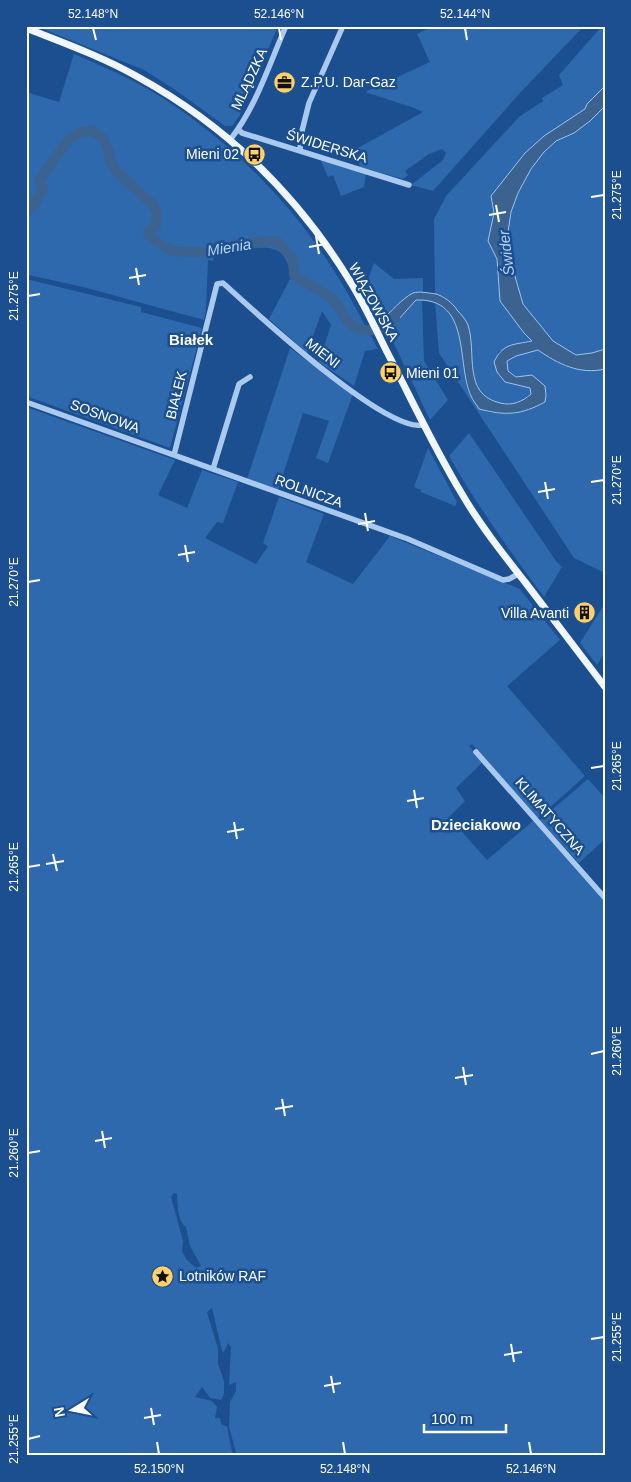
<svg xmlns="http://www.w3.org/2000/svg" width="631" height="1482" viewBox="0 0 631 1482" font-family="Arial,sans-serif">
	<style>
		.green { fill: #2e69ad; fill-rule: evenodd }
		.water { fill: #3c6290; stroke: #9cc4f0 }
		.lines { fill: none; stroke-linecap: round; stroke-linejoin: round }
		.river { stroke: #3c6290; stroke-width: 10 }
		.minor { stroke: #a9c9ee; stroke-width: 5.5 }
		.major { stroke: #f0f6ff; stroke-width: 7 }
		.ticks { fill: none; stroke: #fff; stroke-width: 2 }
		.labels { text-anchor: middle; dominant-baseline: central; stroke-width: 5; stroke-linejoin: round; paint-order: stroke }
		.street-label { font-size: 14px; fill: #fff; stroke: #1b4f8f }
		.poi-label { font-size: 14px; fill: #fff; stroke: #1b4f8f; text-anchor: start }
		.water-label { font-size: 15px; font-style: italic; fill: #b5d3f5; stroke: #1b4f8f }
		.neighbourhood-label { font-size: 15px; font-weight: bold; fill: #fff; stroke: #1b4f8f }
		.neatline { fill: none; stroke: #fff; stroke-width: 2 }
		.ticks-label { font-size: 12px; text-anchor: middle; fill: #fff }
	</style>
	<rect width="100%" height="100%" fill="#1b4f8f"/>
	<path class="green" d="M36 26H278L240 115 232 126H225L174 89 144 70Z
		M433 26H584L519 94 433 191 411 185 443 160 446 153 442 149 429 154 405 171 408 175 403 179 360 167 356 149 423 112 414 108 365 92 430 62 417 34Z
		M602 26H605V86L588 104 585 109 544 136 525 153 491 196 494 213 488 241 497 259 500 301 532 341 498 352 505 382 530 388 531 393C522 402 512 406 499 403 467 395 474 361 470 335 469 332 469 327 467 324 464 317 447 303 441 296L435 294 434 219 446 196 519 117 543 101 542 98 563 85 559 75Z
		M74 54C94 63 114 71 133 81 206 119 280 189 325 257 345 286 361 318 378 349L365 351 354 386 319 362 331 325 322 311 307 353 269 319 292 275C289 269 287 259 282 254 270 240 230 253 214 256L213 261 208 260 206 309 204 320 83 287 29 275 26 279 141 307V312L202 328 170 448 26 396V92L59 102Z
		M605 106V349L592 353 576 355 553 341 523 304 512 266 507 239 511 212 518 193 531 169 544 152 556 141 574 133 590 121Z
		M320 159 366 174 364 187 341 196 333 175 328 177Z
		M374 263 394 279 423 278V292C405 293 394 310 381 320L364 290Z
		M416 300H422L424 361 448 400 430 420 388 331Z
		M435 303C471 319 457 368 471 397 473 401 477 405 479 409L491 413 546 395 508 371 507 361 516 356 538 350C557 364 581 375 605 369V573L574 558 439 353Z
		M290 348 353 394 328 463 316 458 329 421 303 413 278 490 247 479Z
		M26 407 175 460 158 495 187 508 202 470 238 482 223 523 217 522 205 538 256 564 268 546 263 543 279 497 324 514 306 562 353 584 390 536 520 589 560 640 507 686 585 776 538 818 472 744 469 746 483 762 456 788 465 801 449 817 487 860 534 820 605 901V1456H237L229 1427 230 1402 236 1391V1382L229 1385 231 1347 228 1343 224 1352 222 1351 212 1308 207 1312 218 1349V1364L224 1381V1394L221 1400 210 1398 202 1387 195 1397 212 1401 217 1407 215 1418H220L221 1424 227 1427 233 1456H26ZM174 1193 177 1194C178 1204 177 1221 186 1227L190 1246 201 1266 196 1268 187 1260 182 1252 183 1241 171 1197Z
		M469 433 556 561 562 567 544 597C510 551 477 506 449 456Z
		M428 448 457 502 455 506 421 492V490L414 487Z
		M605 603V652L597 665 580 643Z
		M588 779 605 798V839L579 863 540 820Z"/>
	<path class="water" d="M605 86V106L590 121 574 133 556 141 544 152 531 169 518 193 511 212 507 239 512 266 523 304 553 341 576 355 592 353 605 349V369C580 375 558 364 538 350L516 356 507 361 508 371 516 377 532 375 545 386 546 395 545 402C521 415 506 416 479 409 477 405 473 401 471 396 456 364 472 298 416 300L388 331 381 320C392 312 401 299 413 293 419 291 429 293 436 294 443 296 453 303 457 310 461 314 466 320 468 325 477 353 462 394 500 403 512 406 522 402 531 394L530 388 505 382 497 372 494 362C503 343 513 345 532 341L524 333 500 301 497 259 488 241 494 213 491 196 525 153 544 136 585 109 587 104Z"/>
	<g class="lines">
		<path class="river" d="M26 212 34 205 43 188 39 181 69 139 81 132 94 131 103 139 109 152 110 162 116 171 152 204 157 213 156 226 148 232V234L156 242 172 251 193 252H213L240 243 276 241 281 245 293 260 294 275C306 284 320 290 331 298 338 304 342 314 347 320 361 337 381 331 395 318"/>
		<path class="minor" d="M238 129 242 133 409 185
			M230 140C256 107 269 65 286 26
			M300 151 301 135 309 103 343 26
			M26 402 408 539 503 580 509 579 518 574
			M174 455 217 284 223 283C255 312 385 433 423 425
			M213 469 239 384 250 377
			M476 752 605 898"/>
		<path class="major" d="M26 28C64 43 103 57 138 77 225 125 296 194 348 278 363 301 374 326 386 350 411 398 434 448 462 494 480 525 503 554 525 582 552 617 578 652 605 687"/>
	</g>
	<path class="ticks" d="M93 28 96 40M279 28 281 40M465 28 467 40M591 197 604 195M496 205 499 222M489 215 506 212M316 236 319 254M309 247 326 244M136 268 139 285M129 278 146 275M28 296 40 294M545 482 548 499M591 482 604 480M538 492 555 489M365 513 368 531M358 524 375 521M185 545 188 562M178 555 195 552M28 582 40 580M591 768 604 766M414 790 417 808M407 801 424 798M234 822 237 839M227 832 244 829M53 854 57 871M46 864 64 861M28 867 40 865M591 1054 604 1051M463 1067 466 1085M455 1078 473 1075M282 1099 285 1116M275 1109 293 1106M102 1131 105 1148M95 1141 112 1138M28 1153 40 1151M591 1339 604 1337M511 1344 514 1362M504 1355 522 1352M331 1376 334 1393M324 1386 341 1383M151 1408 154 1425M144 1418 161 1415M28 1439 40 1436M157 1442 159 1454M343 1442 345 1454M529 1442 531 1454"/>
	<defs>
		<symbol id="office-disc" viewBox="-11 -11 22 22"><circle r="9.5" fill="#ffd166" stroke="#1b4f8f"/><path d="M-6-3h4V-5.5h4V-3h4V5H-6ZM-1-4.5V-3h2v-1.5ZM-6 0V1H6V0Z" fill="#111"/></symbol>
		<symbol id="bus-disc" viewBox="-11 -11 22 22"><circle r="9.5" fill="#ffd166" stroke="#1b4f8f"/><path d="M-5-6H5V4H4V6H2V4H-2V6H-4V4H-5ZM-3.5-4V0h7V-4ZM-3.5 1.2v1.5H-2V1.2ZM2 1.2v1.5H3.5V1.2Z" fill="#111"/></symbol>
		<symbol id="building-disc" viewBox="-11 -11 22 22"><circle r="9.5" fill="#ffd166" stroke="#1b4f8f"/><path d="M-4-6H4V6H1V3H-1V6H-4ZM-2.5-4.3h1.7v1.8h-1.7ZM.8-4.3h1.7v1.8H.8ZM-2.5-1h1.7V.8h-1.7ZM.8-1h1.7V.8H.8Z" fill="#111"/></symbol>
		<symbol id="sight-disc" viewBox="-11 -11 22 22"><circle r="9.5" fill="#ffd166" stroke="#1b4f8f"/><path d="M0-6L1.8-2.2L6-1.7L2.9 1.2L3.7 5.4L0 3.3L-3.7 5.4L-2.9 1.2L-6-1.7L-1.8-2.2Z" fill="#111"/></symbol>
	</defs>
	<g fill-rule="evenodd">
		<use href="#office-disc" x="272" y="70" width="25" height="25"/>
		<use href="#bus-disc" x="242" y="142" width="25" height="25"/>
		<use href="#bus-disc" x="378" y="360" width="25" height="25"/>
		<use href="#building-disc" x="572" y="600" width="25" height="25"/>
		<use href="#sight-disc" x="150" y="1264" width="25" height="25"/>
	</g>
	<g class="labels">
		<g class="street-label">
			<text transform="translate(249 79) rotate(-65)">MLĄDZKA</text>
			<text transform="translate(327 146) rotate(17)">ŚWIDERSKA</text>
			<text transform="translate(374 302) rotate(61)">WIĄZOWSKA</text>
			<text transform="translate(323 353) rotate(38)">MIENI</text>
			<text transform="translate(176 395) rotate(-76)">BIAŁEK</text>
			<text transform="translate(105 416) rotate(20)">SOSNOWA</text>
			<text transform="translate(309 491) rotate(20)">ROLNICZA</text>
			<text transform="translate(550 816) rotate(49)">KLIMATYCZNA</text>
		</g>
		<g class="poi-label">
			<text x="301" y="82">Z.P.U. Dar-Gaz</text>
			<text x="239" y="154" text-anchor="end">Mieni 02</text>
			<text x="406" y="373">Mieni 01</text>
			<text x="569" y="613" text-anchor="end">Villa Avanti</text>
			<text x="179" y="1276">Lotników RAF</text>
		</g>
		<g class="water-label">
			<text transform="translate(229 247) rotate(-9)">Mienia</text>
			<text transform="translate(506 253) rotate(-97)">Świder</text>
		</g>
		<g class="neighbourhood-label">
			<text x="191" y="339">Białek</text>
			<text x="476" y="824">Dzieciakowo</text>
		</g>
	</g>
	<rect width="631" height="1482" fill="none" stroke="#1b4f8f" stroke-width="55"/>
	<g transform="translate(72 1410) rotate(260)" stroke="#1b4f8f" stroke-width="4" paint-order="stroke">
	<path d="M0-4L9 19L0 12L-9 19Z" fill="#ffffff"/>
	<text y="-8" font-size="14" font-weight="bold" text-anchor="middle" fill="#ffffff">N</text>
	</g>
	<path d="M424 1424v8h82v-8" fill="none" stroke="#ffffff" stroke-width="2.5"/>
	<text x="431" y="1424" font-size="15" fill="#ffffff" stroke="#1b4f8f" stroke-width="4" paint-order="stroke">100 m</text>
	<rect x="28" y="28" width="576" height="1426" class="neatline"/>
	<g class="ticks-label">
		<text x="93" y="18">52.148°N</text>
		<text x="279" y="18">52.146°N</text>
		<text x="465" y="18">52.144°N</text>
		<text transform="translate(617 195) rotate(-90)" y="4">21.275°E</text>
		<text transform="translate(14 296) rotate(-90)" y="4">21.275°E</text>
		<text transform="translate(617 480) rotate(-90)" y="4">21.270°E</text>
		<text transform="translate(14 582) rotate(-90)" y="4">21.270°E</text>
		<text transform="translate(617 766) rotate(-90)" y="4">21.265°E</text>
		<text transform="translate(14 867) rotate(-90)" y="4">21.265°E</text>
		<text transform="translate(617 1051) rotate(-90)" y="4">21.260°E</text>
		<text transform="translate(14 1153) rotate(-90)" y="4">21.260°E</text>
		<text transform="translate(617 1337) rotate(-90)" y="4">21.255°E</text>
		<text transform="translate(14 1439) rotate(-90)" y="4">21.255°E</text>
		<text x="159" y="1473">52.150°N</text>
		<text x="345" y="1473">52.148°N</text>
		<text x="531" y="1473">52.146°N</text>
	</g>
</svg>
